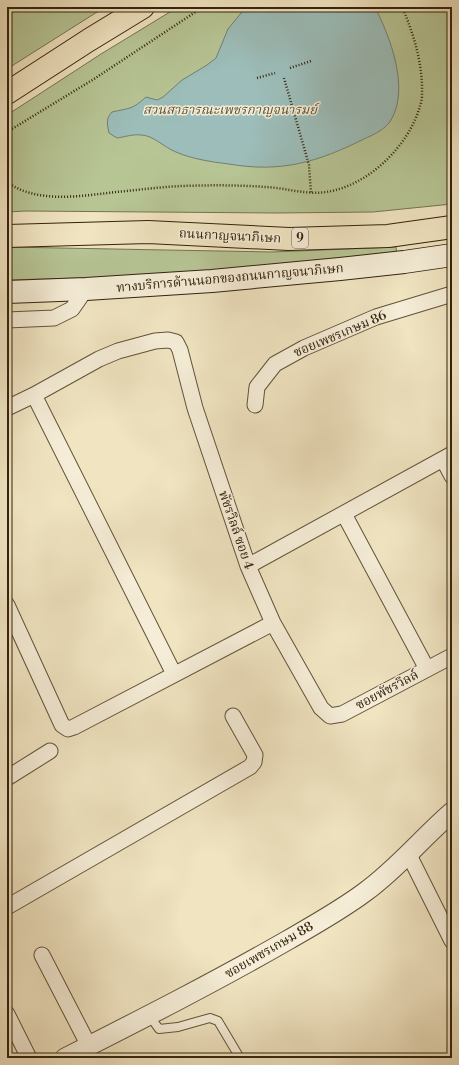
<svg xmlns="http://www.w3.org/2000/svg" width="459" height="1065" viewBox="0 0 459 1065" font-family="'Libre Bodoni','Noto Serif Thai',serif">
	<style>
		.green { fill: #b7c595; stroke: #757451 }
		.water { fill: #9cbdb9; stroke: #727f74 }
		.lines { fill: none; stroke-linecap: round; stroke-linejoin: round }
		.service-casing { stroke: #62523a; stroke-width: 10 }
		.minor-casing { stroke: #62523a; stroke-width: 17 }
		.tertiary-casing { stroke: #62523a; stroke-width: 21 }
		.secondary-casing { stroke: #33220d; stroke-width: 24 }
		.trunk-casing { stroke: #33220d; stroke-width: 24 }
		.path { stroke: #33220d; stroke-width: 2.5; stroke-dasharray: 1 2; stroke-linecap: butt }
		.service { stroke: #f5edd7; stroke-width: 8 }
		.minor { stroke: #f5edd7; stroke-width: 15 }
		.tertiary { stroke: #f5edd7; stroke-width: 19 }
		.secondary { stroke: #f5edd7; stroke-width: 22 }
		.trunk { stroke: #f0e4c1; stroke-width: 22 }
		.labels { text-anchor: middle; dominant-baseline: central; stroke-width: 3; stroke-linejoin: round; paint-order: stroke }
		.shield { fill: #f5edd7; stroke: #6d5f4a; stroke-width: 1 }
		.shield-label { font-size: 12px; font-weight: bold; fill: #33220d }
		.park-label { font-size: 13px; font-style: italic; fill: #5b5336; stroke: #f5edd7 }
		.street-label { font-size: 13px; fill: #33220d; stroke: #f5edd7 }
	</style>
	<rect width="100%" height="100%" fill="#f0e4c1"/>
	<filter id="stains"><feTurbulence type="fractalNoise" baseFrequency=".005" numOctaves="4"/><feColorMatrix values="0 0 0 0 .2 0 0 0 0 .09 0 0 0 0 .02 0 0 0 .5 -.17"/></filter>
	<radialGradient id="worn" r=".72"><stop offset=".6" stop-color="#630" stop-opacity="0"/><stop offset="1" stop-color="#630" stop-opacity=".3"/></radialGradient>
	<path class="green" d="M16 7H105L7 69V14Z
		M178 7H452V204L373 212 275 213 25 211 7 212V115L101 54Z
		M7 247 272 252 396 247 397 257 115 277 7 280Z"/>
	<path class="water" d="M246 7H375C390 37 410 88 391 120 386 129 373 135 364 139 318 162 281 173 229 164 212 162 192 159 176 152 165 148 153 135 141 135 133 134 124 137 117 138L109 133C107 124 106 118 112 112 129 108 132 110 146 97L157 100 163 97 182 80 207 65 216 58 228 29Z"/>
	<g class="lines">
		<defs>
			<path id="service" d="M149 1015 159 1029 178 1027 210 1018 218 1021 240 1058"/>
			<path id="minor" d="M7 320 54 318 72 309 86 289
				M34 395 174 674
				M255 405 257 387 275 364 304 348 376 317 452 294
				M7 408 34 395 99 359 118 351 155 341 168 340 176 342 180 350 195 408 248 566 273 623 321 708 330 716 342 714 452 656
				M443 459 452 476
				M344 514 427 669
				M248 566 452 454
				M7 605 62 725 68 729 74 727 273 623
				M7 778 50 751
				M409 855 452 941
				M7 907 250 767 254 762 255 755 233 716
				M42 955 89 1046
				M7 1014 29 1058"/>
			<path id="tertiary" d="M65 1058C140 1020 215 982 288 940 314 925 341 910 365 892 397 869 422 838 452 812"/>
			<path id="secondary" d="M7 292 86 289 212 281 340 269 404 262 452 255"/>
			<path id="trunk" d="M7 93 89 40 143 7
				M7 236 148 232 289 239 388 236 452 227"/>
		</defs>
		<use href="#service" class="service-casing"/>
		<use href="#minor" class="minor-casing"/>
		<use href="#tertiary" class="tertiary-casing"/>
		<use href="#secondary" class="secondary-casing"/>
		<use href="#trunk" class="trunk-casing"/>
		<path class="path" d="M290 68 311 61
			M257 78 275 73
			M284 78 309 165 311 193
			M7 132 94 79 203 7
			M7 182C37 204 81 196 116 192 138 190 160 187 182 186 210 185 238 185 266 187 286 188 306 195 326 192 368 186 409 146 420 106 421 103 422 99 422 95 423 65 414 34 402 7"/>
		<use href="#service" class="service"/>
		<use href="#minor" class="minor"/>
		<use href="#tertiary" class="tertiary"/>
		<use href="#secondary" class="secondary"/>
		<use href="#trunk" class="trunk"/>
	</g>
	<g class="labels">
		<rect class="shield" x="292" y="228" width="16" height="20" rx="3"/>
		<g class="shield-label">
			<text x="300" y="238">9</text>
		</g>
		<g class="park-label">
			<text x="230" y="110">สวนสาธารณะเพชรกาญจนารมย์</text>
		</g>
		<g class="street-label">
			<text transform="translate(230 236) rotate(3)">ถนนกาญจนาภิเษก</text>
			<text transform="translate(230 278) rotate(-5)">ทางบริการด้านนอกของถนนกาญจนาภิเษก</text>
			<text transform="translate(340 334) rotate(-23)">ซอยเพชรเกษม 86</text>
			<text transform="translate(236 530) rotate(71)">พัชรวิลล์ ซอย 4</text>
			<text transform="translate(387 690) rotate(-28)">ซอยพัชรวิลล์</text>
			<text transform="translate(269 950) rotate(-30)">ซอยเพชรเกษม 88</text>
		</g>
	</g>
	<rect width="459" height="1065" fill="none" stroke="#f0e4c1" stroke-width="24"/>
	<rect x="8" y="8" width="443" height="1049" fill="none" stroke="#33220d" stroke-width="2"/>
	<rect x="12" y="12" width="435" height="1041" fill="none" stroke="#33220d"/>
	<rect width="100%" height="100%" filter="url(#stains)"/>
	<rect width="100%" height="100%" fill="url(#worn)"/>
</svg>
